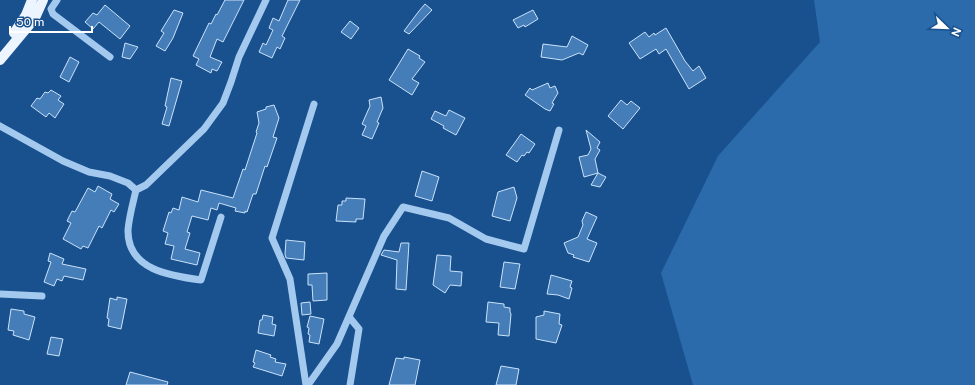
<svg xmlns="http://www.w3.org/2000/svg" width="975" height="385" viewBox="0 0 975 385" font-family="'Public Sans',sans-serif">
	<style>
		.green { fill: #2b6bac }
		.building { fill: #457db8; stroke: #cbe2fa }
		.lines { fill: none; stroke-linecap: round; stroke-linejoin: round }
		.minor { stroke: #a4c9ef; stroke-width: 7 }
		.major { stroke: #ecf4ff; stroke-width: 10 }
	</style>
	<rect width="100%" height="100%" fill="#18518e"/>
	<path class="green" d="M814 0H975V385H693L661 273 718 156 820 42Z"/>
	<path class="building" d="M225 0H244L223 42 217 39 210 57 222 62 217 71 212 69 211 73 196 65 199 59 193 56 209 23 211 24 216 14 217 15Z
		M288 0H300L282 36 285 38 280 49 277 47 272 58 259 52 263 43 266 45 273 30 269 28 273 18 279 21Z
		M425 4 432 10 409 34 404 31 419 11Z
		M105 5 130 26 120 39 99 22 93 29 85 22 93 13 97 15Z
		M174 10 183 13 173 38 165 51 156 46 164 33 161 31Z
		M533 10 538 19 525 27 524 25 518 28 513 20Z
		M350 21 359 28 351 39 341 32Z
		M666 28 685 61 693 71 699 66 706 78 689 89 666 49 659 54 656 49 640 59 629 43 645 32 649 37 654 33 655 35Z
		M572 36 588 45 583 55 579 53 562 60 541 57 543 44 567 47Z
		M125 43 138 47 130 59 122 57Z
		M408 49 420 56 419 58 425 62 412 79 419 83 412 95 389 80Z
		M70 57 79 62 69 82 60 77Z
		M171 78 182 81 169 126 162 124 167 107 165 106Z
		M548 83 550 88 555 86 558 93 552 103 554 104 550 111 545 109 525 95 530 88 532 90Z
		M51 90 61 96 58 100 64 104 55 118 49 113 46 117 31 106 37 98 40 99 45 92 48 93Z
		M381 97 383 108 377 122 379 123 372 139 362 135 366 126 362 124 370 106 369 100Z
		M621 100 627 105 631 101 640 108 623 129 608 116Z
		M274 105 279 118 273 137 277 138 267 167 265 166 256 194H253L247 212 245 211V213L235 211 236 208 219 203 217 210 211 208 208 220 192 216 187 232 190 233 185 249 200 253 197 265 171 259 174 246 165 244 168 233 163 231 169 212 171 213 173 208 179 210 182 197 198 202 201 190 233 198 243 169 245 170 257 133 256 132 259 123 257 112 266 109V107Z
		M449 110 465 118 456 135 443 128 444 126 431 119 435 111 446 116Z
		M586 130 600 142 597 148 600 150 595 159 598 173 584 177 579 157 588 155 591 149Z
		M521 134 535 144 529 153 527 152 524 156 522 155 517 162 506 155Z
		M422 171 439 177 432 201 415 196Z
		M598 173 606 177 600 187 591 185Z
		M98 186 112 194 110 199 119 204 114 212 111 210 102 228 99 226 88 248 83 246 81 249 63 239 71 223 67 221 72 211 75 212 88 188 95 192Z
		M514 187 517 198 510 221 492 216 498 192Z
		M346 198 365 199 363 219H356V222L336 221 338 205H342V201H346Z
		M586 212 597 217 587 239 597 243 589 262 573 257 574 255 568 253 564 243 578 237 583 225 582 221Z
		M286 240 305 242 304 260 286 258 285 254Z
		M401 243H409L406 290 396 289 397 260 381 255 384 250 399 252Z
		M50 253 64 259 62 264 86 269 83 280 64 276 62 281 57 279 54 286 44 282 51 262 48 261Z
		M437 255 451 256 450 271 462 272 461 286 450 285 445 293 433 285Z
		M504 262 520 264 515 289 500 287Z
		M327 273V300L313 301 312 285H308V274Z
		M551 275 572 281 570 287 572 288 569 299 558 295 547 294Z
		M117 297 127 299 121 329 108 326 109 319 107 318 110 298 117 300Z
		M310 302 311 314 302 315 301 303Z
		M488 302 504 304V307L510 308V312L511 314 509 336 498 335 499 323 486 322Z
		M11 309 24 311V314L35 317 29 340 13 335 14 331 8 330Z
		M544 311 560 314 559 324 562 325 556 343 536 339V317L544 315Z
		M263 315 273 317 272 324 276 325 274 336 258 333 260 320H262Z
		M310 316 324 319 319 344 309 342 310 335 308 334 309 328 307 327Z
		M51 337 63 339 59 356 47 354Z
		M256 350 271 355 270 357 276 359 275 362 286 364 282 376 253 367 255 363 253 362Z
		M404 357 420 360 415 385H389L396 358 404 359Z
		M501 366 519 369 516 385H496Z
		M130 372 168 382 167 385H126Z"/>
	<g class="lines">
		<path class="minor" d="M57 0 51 9 53 14 110 57
			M0 126 63 161 89 172 110 176 128 183 136 190
			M136 190 146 185 204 129 223 103 231 82 239 57 266 0
			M136 190C133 203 129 217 128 230 127 270 171 276 201 280L221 217
			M0 294 42 296
			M350 318 359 329 350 385
			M306 385 290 279 272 238 314 104
			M308 385 337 344 384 236 403 207 449 218 486 239 524 249 559 130"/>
		<path class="major" d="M14 33 26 15 32 0
			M0 60 35 18 43 0"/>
	</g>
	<g transform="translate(947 28) rotate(113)" stroke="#18518e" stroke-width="3" paint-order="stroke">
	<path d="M0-3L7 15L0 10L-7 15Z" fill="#ffffff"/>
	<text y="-6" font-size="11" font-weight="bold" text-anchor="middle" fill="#ffffff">N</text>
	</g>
	<path d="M10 26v6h82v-6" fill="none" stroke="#ffffff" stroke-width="2"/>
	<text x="16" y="26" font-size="12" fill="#ffffff" stroke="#18518e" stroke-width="3" paint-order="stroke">50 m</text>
</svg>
